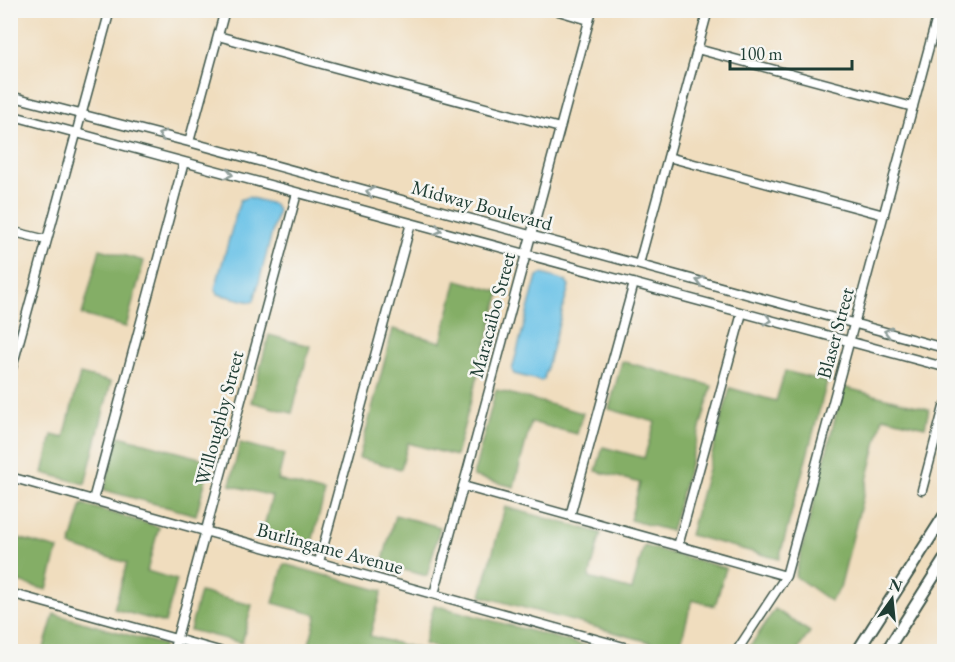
<svg xmlns="http://www.w3.org/2000/svg" width="955" height="662" viewBox="0 0 955 662" font-family="'EB Garamond',serif">
	<style>
		.forest { fill: #84ae66; stroke: #52764d; stroke-width: 1.5 }
		.water { fill: #6ac2e7; stroke: #44808e; stroke-width: 1.5 }
		.lines { fill: none; stroke-linecap: round; stroke-linejoin: round }
		.minor-casing { stroke: #3e5549; stroke-width: 11 }
		.major-casing { stroke: #3e5549; stroke-width: 14 }
		.minor { stroke: #fff; stroke-width: 8 }
		.major { stroke: #fff; stroke-width: 10 }
		.oneway { stroke: #8f9e9a }
		.labels { text-anchor: middle; dominant-baseline: central; stroke-width: 5; stroke-linejoin: round; paint-order: stroke }
		.street-label { font-size: 20px; fill: #1f3d34; stroke: #f6f6f2 }
	</style>
	<rect width="100%" height="100%" fill="#f6f6f2"/>
	<filter id="ink" filterUnits="userSpaceOnUse"><feTurbulence type="fractalNoise" baseFrequency=".0167" numOctaves="2"/><feDisplacementMap in="SourceGraphic" scale="12" xChannelSelector="R" yChannelSelector="G"/><feConvolveMatrix kernelMatrix="1 2 1 2 8 2 1 2 1" color-interpolation-filters="sRGB"/></filter>
	<filter id="wash" filterUnits="userSpaceOnUse"><feTurbulence type="fractalNoise" baseFrequency=".008" numOctaves="4" result="noise"/><feDisplacementMap in="SourceGraphic" scale="24" xChannelSelector="R" yChannelSelector="G"/><feGaussianBlur stdDeviation="1.35" result="paint"/><feColorMatrix in="noise" values="0 0 0 0 0 0 0 0 0 0 0 0 0 0 0 0 0 1.4 0 .05"/><feComposite in="paint" operator="in"/></filter>
	<g filter="url(#wash)">
		<rect width="100%" height="100%" fill="#f0ddbe"/>
		<path class="forest" d="M100 249 144 261 126 327 82 315Z
			M457 280 500 292 456 456 408 443 401 469 359 458 393 329 441 342Z
			M269 335 310 346 292 413 251 402Z
			M622 361 712 386 671 531 630 520 640 483 596 471 603 447 644 458 655 422 609 409Z
			M785 371 827 382 779 559 690 535 730 388 776 401Z
			M80 374 111 382 85 484 43 473 52 435 64 438Z
			M843 387 929 409 925 427 883 417 840 588 830 601 795 576Z
			M496 390 583 413 577 434 531 422 514 487 473 476Z
			M119 436 211 461 196 515 104 490Z
			M240 443 284 454 278 480 325 493 311 546 262 534 272 496 230 485Z
			M82 504 159 527 147 571 177 580 165 623 114 609 127 563 70 546Z
			M505 507 601 533 589 578 632 590 644 546 726 568 715 606 692 600 679 650 481 596Z
			M395 515 440 527 427 576 382 564Z
			M11 536 58 549 47 590 11 580Z
			M284 564 382 591 370 636 426 651H307L317 615 273 603Z
			M200 592 252 605 242 643 190 630Z
			M434 605 605 651 451 652 424 644Z
			M775 609 810 632 797 651H747Z
			M54 614 164 645 162 651H43Z"/>
		<path class="water" d="M248 197 273 204 278 210 254 301 251 302 218 294 215 289 240 200Z
			M542 274 566 281 569 286 544 379 541 381 514 374 512 370 537 276Z"/>
	</g>
	<g filter="url(#ink)">
		<g class="lines">
			<defs>
				<path id="minor" d="M555 10 589 20
					M218 36 560 128
					M697 49 913 107
					M10 96 189 142 944 348
					M10 115 944 367
					M189 142 225 10
					M668 157 884 215
					M10 231 47 240
					M639 264 708 10
					M10 375 110 10
					M10 477 642 652
					M463 486 786 576
					M922 490 944 407
					M93 500 184 162
					M570 516 634 283
					M678 546 742 313
					M319 562 411 223
					M10 593 223 652
					M434 594 592 10
					M173 652 297 193
					M736 652 786 576 939 10"/>
				<path id="major" d="M857 652 944 516
					M886 652 944 560"/>
			</defs>
			<use href="#minor" class="minor-casing"/>
			<use href="#major" class="major-casing"/>
			<use href="#minor" class="minor"/>
			<use href="#major" class="major"/>
		</g>
		<defs><path id="oneway-chevron" d="M-2-3.5L2.5 0L-2 3.5" fill="none" stroke-width="1.6" stroke-linecap="round" stroke-linejoin="round" transform="scale(1.5)"/></defs>
		<g class="oneway">
			<use href="#oneway-chevron" transform="translate(162 135) rotate(-165)"/>
			<use href="#oneway-chevron" transform="translate(229 174) rotate(15)"/>
			<use href="#oneway-chevron" transform="translate(370 192) rotate(-165)"/>
			<use href="#oneway-chevron" transform="translate(438 230) rotate(15)"/>
			<use href="#oneway-chevron" transform="translate(700 281) rotate(-165)"/>
			<use href="#oneway-chevron" transform="translate(768 320) rotate(15)"/>
			<use href="#oneway-chevron" transform="translate(888 332) rotate(-165)"/>
		</g>
	</g>
	<g class="labels">
		<g class="street-label">
			<text transform="translate(482 205) rotate(15)">Midway Boulevard</text>
			<text transform="translate(492 315) rotate(-75)">Maracaibo Street</text>
			<text transform="translate(835 333) rotate(-75)">Blaser Street</text>
			<text transform="translate(219 418) rotate(-75)">Willoughby Street</text>
			<text transform="translate(330 548) rotate(15)">Burlingame Avenue</text>
		</g>
	</g>
	<rect width="955" height="662" fill="none" stroke="#f6f6f2" stroke-width="36"/>
	<g transform="translate(892 599) rotate(15)" stroke="#f6f6f2" stroke-width="4.5" paint-order="stroke">
	<path d="M0-4.5L10 22L0 15L-10 22Z" fill="#1f3d34"/>
	<text y="-9" font-size="16" font-weight="bold" text-anchor="middle" fill="#1f3d34">N</text>
	</g>
	<path d="M730 60v9h122v-9" fill="none" stroke="#1f3d34" stroke-width="3"/>
	<text x="739" y="60" font-size="18" fill="#1f3d34" stroke="#f6f6f2" stroke-width="4.5" paint-order="stroke">100 m</text>
</svg>
